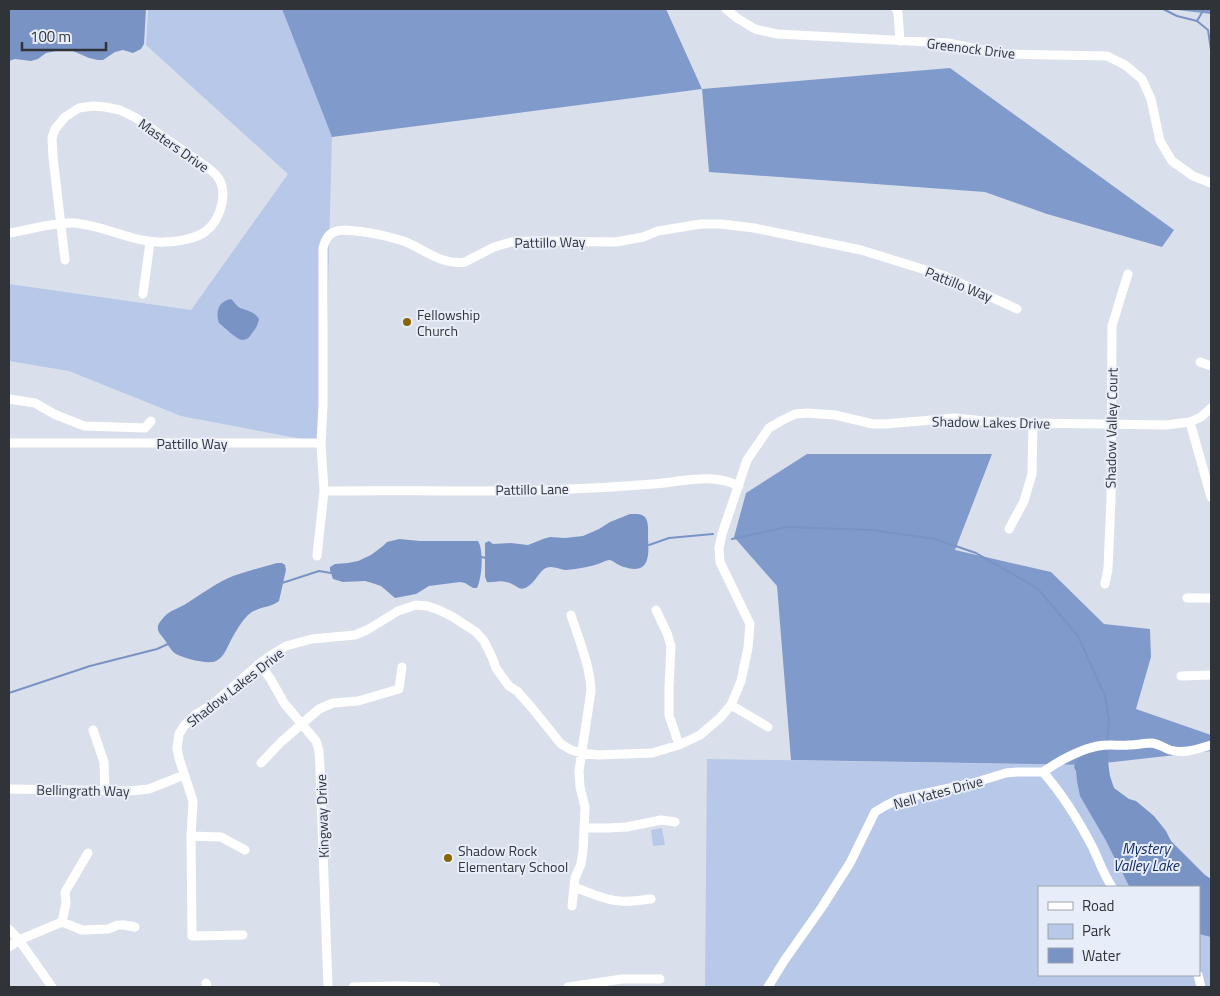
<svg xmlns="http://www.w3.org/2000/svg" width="1220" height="996" viewBox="0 0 1220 996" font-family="'Titillium Web',sans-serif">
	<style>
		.green { fill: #b7c8e8 }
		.forest { fill: #819acc }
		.water { fill: #7a93c5 }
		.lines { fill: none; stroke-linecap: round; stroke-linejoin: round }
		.stream { stroke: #7a93c5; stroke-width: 2 }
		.minor { stroke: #fff; stroke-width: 9 }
		.poi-dot { fill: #896503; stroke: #e7edf9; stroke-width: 2 }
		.labels { text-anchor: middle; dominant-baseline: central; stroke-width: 4; stroke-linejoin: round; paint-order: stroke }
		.street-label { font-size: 14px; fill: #303337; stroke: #e7edf9 }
		.poi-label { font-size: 14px; fill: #303337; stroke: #e7edf9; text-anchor: start }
		.water-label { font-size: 15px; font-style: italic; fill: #0f2964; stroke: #e7edf9 }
	</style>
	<rect width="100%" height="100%" fill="#dae0eb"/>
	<path class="green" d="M148 9H282L332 137 326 364 323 443 181 416 69 371 9 361V284L191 310 288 174 146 45Z
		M707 759 1087 765 1168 887H1039V975H1199V916L1211 922V987H705Z
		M662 828 665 845 653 846 651 830Z"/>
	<path class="forest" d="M282 9H666L702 89 950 68 1174 230 1162 247 1047 214 985 192 709 172 702 89 332 137Z
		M1169 9H1211V14Z
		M807 454H992L955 550 1051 572 1104 624 1150 629 1151 657 1136 709 1211 735V751L1087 765 791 760 777 586 734 537 746 493Z"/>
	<path class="water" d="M9 9H146L144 44 141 49 133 53 123 50 115 52 103 60H98L89 58 73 51 61 50 46 53 38 59 31 61 15 59 9 61Z
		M231 299C234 301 236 306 240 308 248 311 255 312 259 319 258 324 256 329 252 333 250 337 247 340 242 340 236 339 224 327 219 323 215 311 219 301 231 299Z
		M630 514C635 514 641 513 645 517 649 522 648 531 648 537 649 556 650 575 624 567 619 566 615 562 610 560 607 560 605 561 603 562 595 566 573 570 565 570 559 569 552 565 546 568 541 570 537 578 533 582 519 596 519 584 506 582 499 580 493 583 487 582L485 577V543L489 541 493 544 511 543 528 545 543 539 550 537 565 538 583 536 599 529 610 522Z
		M399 539 420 541H478C484 550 482 578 477 588H473L465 583 460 582 429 586 416 594 395 598 381 586 372 583 365 581 343 582 333 579 330 570V567L335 564 348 563 358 561 371 555 383 546 387 542Z
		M277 563H282L285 565 286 570 279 601C271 608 258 606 248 615 241 622 236 631 231 640 227 648 224 657 216 661 208 665 183 658 176 654 170 650 168 644 164 639 161 635 157 632 158 626 159 622 164 617 167 614 172 610 179 608 184 605 200 595 216 583 233 576 248 571 262 567 277 563Z
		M1107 750 1109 752 1108 761 1110 776 1114 788 1129 799 1136 801 1154 816 1166 831 1171 841 1205 875 1211 879V937L1199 934V887H1130L1128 884 1105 839 1080 796 1077 781 1076 771 1074 767C1079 752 1093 751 1107 750Z"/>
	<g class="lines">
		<path class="stream" d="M1163 9 1177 16 1197 21 1208 30 1211 50
			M1197 21 1204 9
			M732 539 787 527 872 530 935 539 976 553 1037 588 1078 636 1105 696 1109 720 1107 741
			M649 545 669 538 713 534
			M481 557 486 558
			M282 583 319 571 331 573
			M9 693 90 666 157 649 168 644"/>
		<path class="minor" d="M726 9 737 18 755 29 777 34 948 43 1001 54 1107 56 1125 65 1142 79 1151 99 1160 141 1172 161 1193 176 1211 183
			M896 9 898 13 900 41
			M9 233C30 230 52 222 73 223 105 225 134 244 166 242 177 242 198 238 206 231 220 220 228 195 219 179 217 175 212 171 208 168L136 118 120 110 105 107 93 106 79 108 65 117 55 129 52 138 53 157 65 260
			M143 294 150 242
			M1200 362 1211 366
			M9 399 35 403 54 414 84 426 145 428 151 421
			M1190 422 1211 497
			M9 443H321
			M324 491C398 490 473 492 547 490 583 489 618 487 653 484 682 482 711 472 739 486
			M1009 529 1024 501 1032 474 1033 423
			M317 556 324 491 321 443 323 405V248C325 241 327 235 334 232 347 226 392 237 406 242 425 250 443 266 465 262L494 247 511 242 537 241 616 242 643 237 658 231 701 224H721L754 228 861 250 945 276 1017 309
			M1105 584 1108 569 1111 499 1112 326 1119 303 1128 274
			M1187 598H1211
			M656 610 667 633 671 646 669 687V715L679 745
			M571 615C579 640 590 665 591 691L579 771 580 787 585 807 583 851 581 864 575 878 572 906
			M259 664 270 678 284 703 316 741 319 751 320 769 328 987
			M1181 676 1211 675
			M731 705 768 727
			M93 730 104 762 105 791
			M261 763 281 742 319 709 333 703 358 701 399 689 402 667
			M1043 772C1059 761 1078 750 1098 746 1109 744 1119 746 1129 745 1137 745 1144 743 1152 743 1159 744 1164 748 1170 750 1185 754 1197 749 1211 745
			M9 789 129 791 149 789 184 775
			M585 828H608L627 827 661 820 675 822
			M191 836 221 837 245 850
			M574 887C588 892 604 900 619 901 630 902 640 900 651 899
			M62 922 82 930 108 929 118 925H124L135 927
			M9 929 19 940 52 987
			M243 935 192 936 191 836 193 801 179 758 177 748 179 734 184 726 195 715 212 705 259 664 273 654 286 646 312 639 355 635 367 630 398 611 416 605 427 606 439 610 453 617 476 632 484 641 492 657 496 668 503 678 509 686 517 691 532 708 561 744 571 750 582 753 598 755 652 753 679 745 700 735 720 718 731 705 741 681 748 648 750 624 720 562 719 548 722 534 747 460 769 428 781 421 795 414 807 413 835 415 873 424H885L955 418 984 421 1033 423 1166 425 1190 422 1201 417 1211 408
			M9 947 19 940 62 922 66 903 65 892 88 853
			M1198 975 1201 987
			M206 983 207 987
			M353 987 396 986 436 987
			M568 987 622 979H660
			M768 987 784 961 822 907 850 863 875 812 885 806 899 799 973 783 1006 773 1017 772H1043C1063 795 1079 821 1093 848 1099 861 1104 875 1112 887"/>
	</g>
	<g class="poi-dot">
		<circle cx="407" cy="322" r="5"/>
		<circle cx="448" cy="858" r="5"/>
	</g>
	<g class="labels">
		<g class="street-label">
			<text transform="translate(971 48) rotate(7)">Greenock Drive</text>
			<text transform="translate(174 145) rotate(35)">Masters Drive</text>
			<text transform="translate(550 242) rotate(-1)">Pattillo Way</text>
			<text transform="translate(959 284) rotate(22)">Pattillo Way</text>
			<text transform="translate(991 422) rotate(1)">Shadow Lakes Drive</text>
			<text transform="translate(1111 428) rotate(-89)">Shadow Valley Court</text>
			<text x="192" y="443">Pattillo Way</text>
			<text transform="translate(532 489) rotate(-1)">Pattillo Lane</text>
			<text transform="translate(235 687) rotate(-38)">Shadow Lakes Drive</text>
			<text transform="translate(83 790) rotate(1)">Bellingrath Way</text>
			<text transform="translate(938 792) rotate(-15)">Nell Yates Drive</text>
			<text transform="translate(322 816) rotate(-92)">Kingway Drive</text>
		</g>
		<g class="poi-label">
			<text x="417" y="314">Fellowship<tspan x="417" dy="16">Church</tspan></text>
			<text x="458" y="850">Shadow Rock<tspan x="458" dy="16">Elementary School</tspan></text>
		</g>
		<g class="water-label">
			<text x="1146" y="848">Mystery<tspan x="1146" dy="17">Valley Lake</tspan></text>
		</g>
	</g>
	<rect width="1220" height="996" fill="none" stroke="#303337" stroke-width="20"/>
	<rect x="1038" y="886" width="162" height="90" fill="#e7edf9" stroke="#9ea3ab"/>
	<rect x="1048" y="902" width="25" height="8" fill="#ffffff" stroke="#9ea3ab"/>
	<text x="1082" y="911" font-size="15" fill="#303337">Road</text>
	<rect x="1048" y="924" width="25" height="15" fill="#b7c8e8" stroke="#9ea3ab"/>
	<text x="1082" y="936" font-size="15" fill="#303337">Park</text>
	<rect x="1048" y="948" width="25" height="15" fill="#7a93c5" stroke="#9ea3ab"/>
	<text x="1082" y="961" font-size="15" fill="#303337">Water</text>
	<path d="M22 42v8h84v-8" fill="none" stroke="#303337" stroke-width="2.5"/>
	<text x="30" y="42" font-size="15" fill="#303337" stroke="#e7edf9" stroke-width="4" paint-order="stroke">100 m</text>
</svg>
